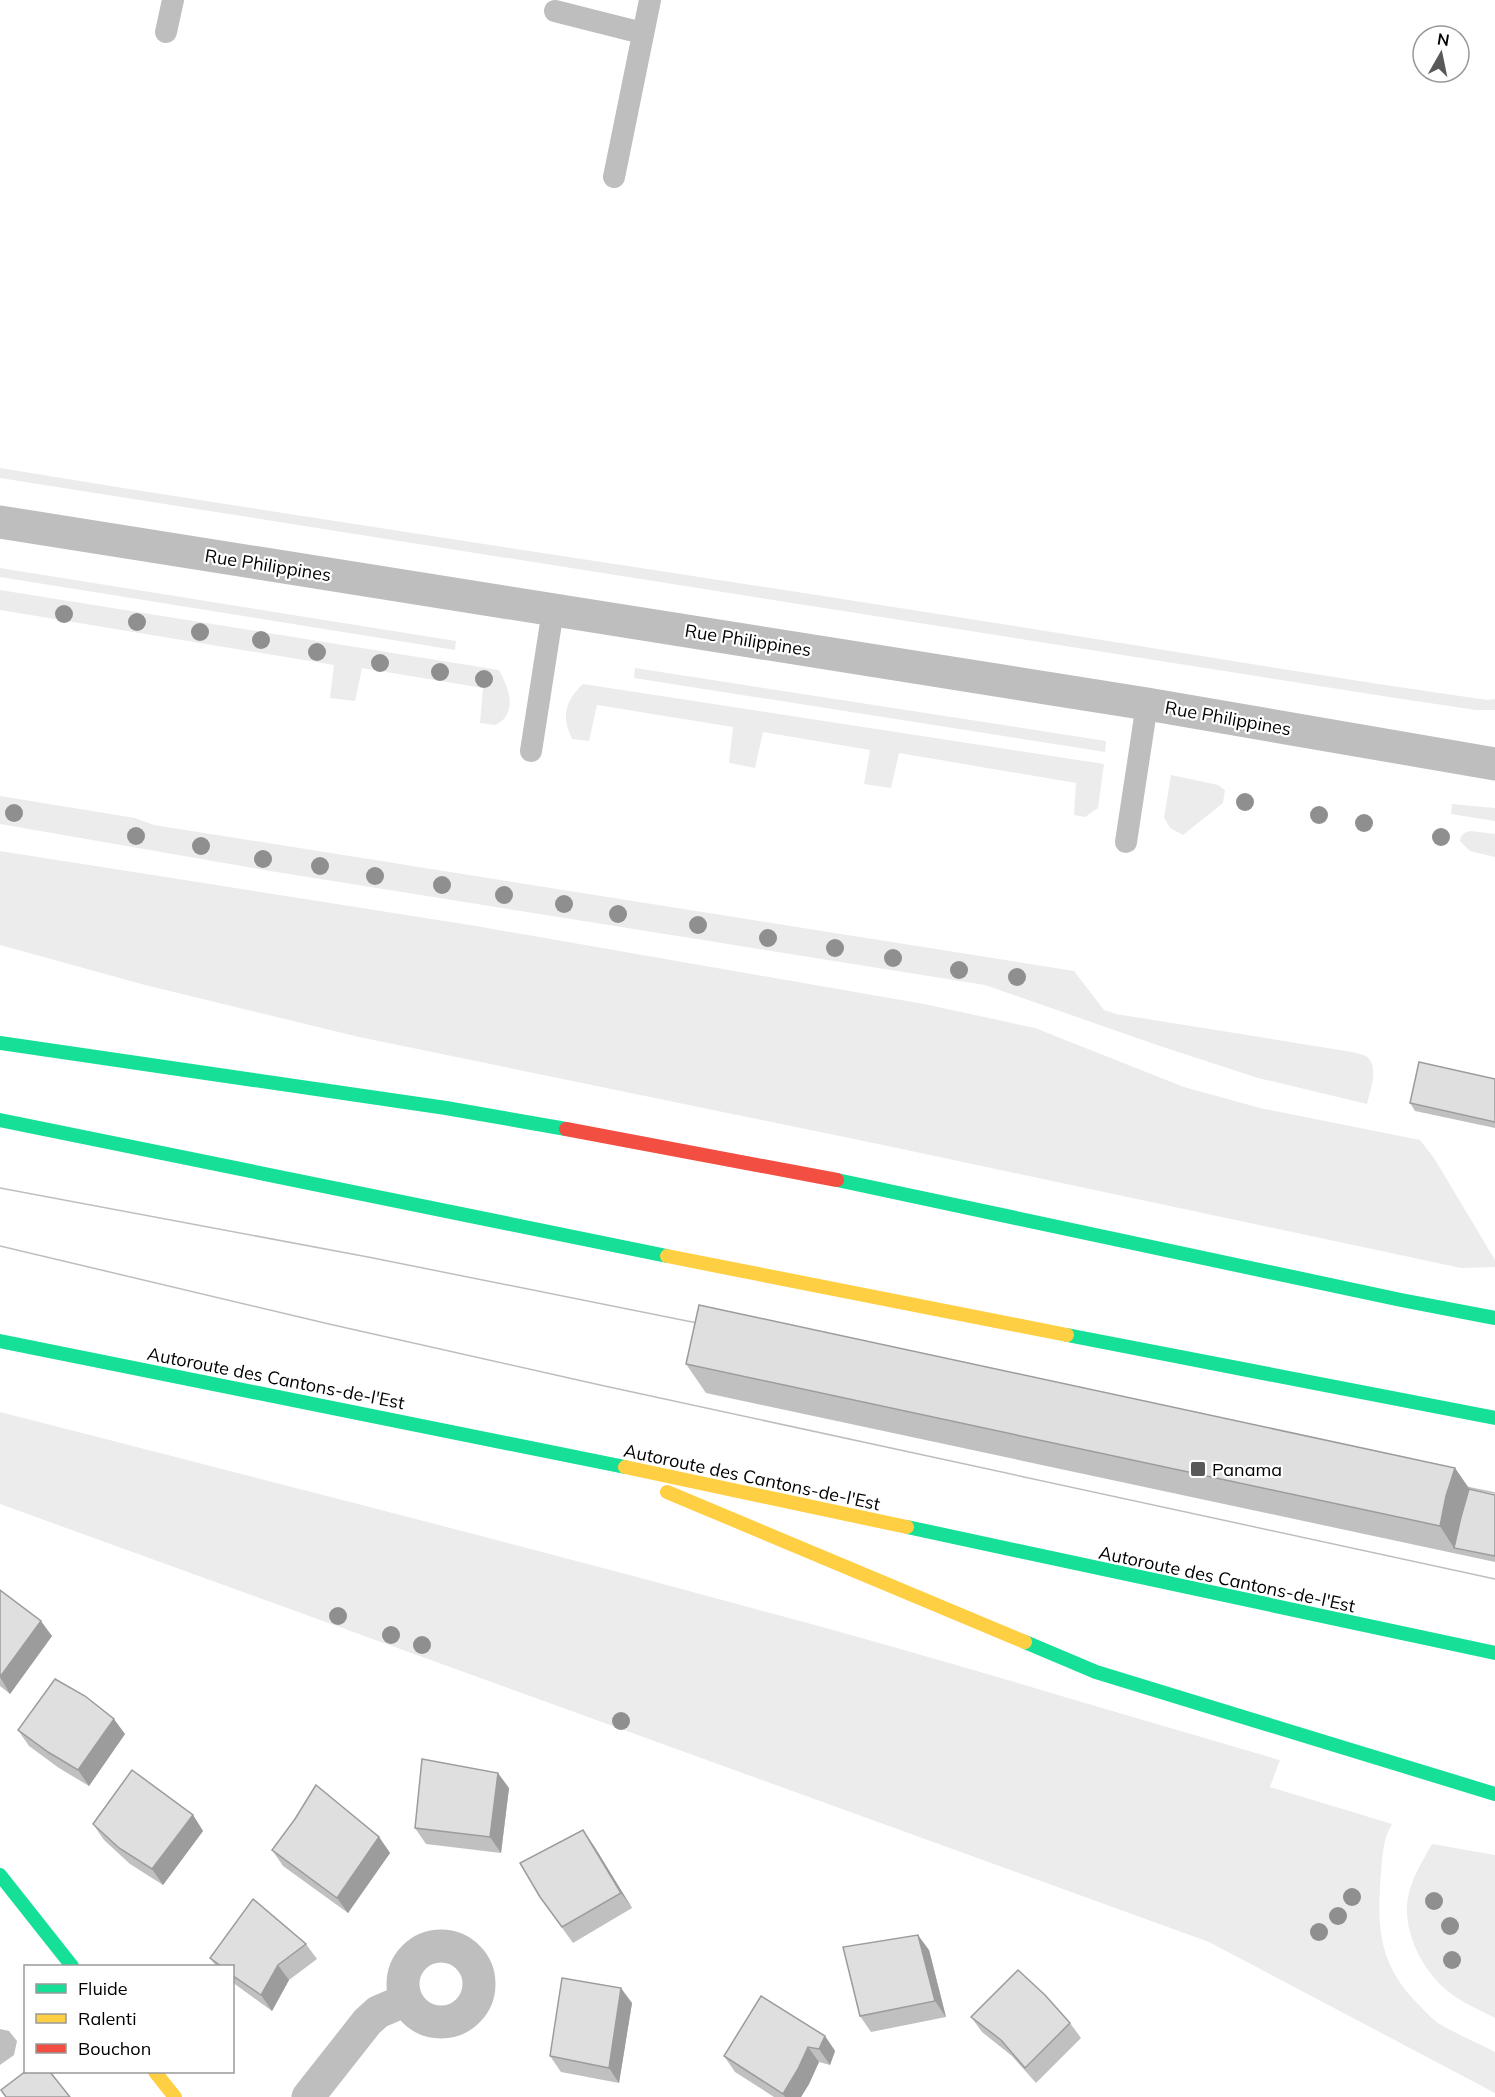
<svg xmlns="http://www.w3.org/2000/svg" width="1495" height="2097" viewBox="0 0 1495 2097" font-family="Mulish,sans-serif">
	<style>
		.green { fill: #ececec }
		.water { fill: #bfbfbf }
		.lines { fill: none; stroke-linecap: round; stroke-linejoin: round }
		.lane { stroke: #bebebe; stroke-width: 22 }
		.street { stroke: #bebebe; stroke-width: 33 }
		.fast { stroke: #16e098; stroke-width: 14 }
		.slow { stroke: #ffcf43; stroke-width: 14 }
		.jam { stroke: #f24e42; stroke-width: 14 }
		.tram { stroke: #bebebe; stroke-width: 1.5 }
		.tree { fill: #8f8f8f }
		.wall { fill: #c0c0c0 }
		.shaded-wall { fill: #9c9c9c }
		.building { fill: #dfdfdf; stroke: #9c9c9c; stroke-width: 1.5 }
		.poi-dot { fill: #595959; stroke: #fff; stroke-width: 2 }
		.labels { text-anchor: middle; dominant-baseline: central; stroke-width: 4.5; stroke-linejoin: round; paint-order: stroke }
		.street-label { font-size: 18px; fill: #000; stroke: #fff }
		.poi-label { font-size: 18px; fill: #000; stroke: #fff; text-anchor: start }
	</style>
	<rect width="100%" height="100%" fill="#fff"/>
	<path class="green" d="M0 468C306 518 613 563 919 611 1109 640 1297 673 1487 700L1495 699V710H1476L1389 697 0 478Z
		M0 568 456 641 455 650 0 577Z
		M0 590 499 670C506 683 515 702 506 716 504 720 499 723 495 725L480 723 483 688 362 668 355 701 330 698 334 665 0 610Z
		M635 668 1106 741 1105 752 634 678Z
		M583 684 1104 764 1098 808 1085 817 1074 815 1076 783 899 753 891 788 864 784 870 750 763 732 755 768 729 763 733 727 597 705 589 741 572 739C561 716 565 701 583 684Z
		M1171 775 1218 785 1225 790 1223 803 1183 835 1170 828 1164 817Z
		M0 796 135 818 154 825 1074 971 1104 1010 1116 1014 1352 1052C1356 1053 1362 1054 1366 1056 1380 1066 1370 1090 1367 1104L1258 1078 1160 1046 985 985 270 871 0 824Z
		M1452 804 1495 808V821L1451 814Z
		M1471 831 1495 834V857L1470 851 1460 841C1461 834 1464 832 1471 831Z
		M0 851 476 926 924 1004 1035 1028 1184 1087 1260 1108 1420 1140 1434 1158 1495 1260V1267L1461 1268 883 1145 359 1037 145 985 0 945Z
		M0 1412C284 1485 568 1557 851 1635 994 1675 1137 1719 1280 1760L1270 1787 1392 1824C1381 1843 1382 1866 1380 1887 1377 1935 1383 1969 1418 2004 1424 2010 1431 2018 1438 2023 1456 2034 1476 2042 1495 2052V2093L1209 1942 0 1504Z
		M1432 1844 1495 1855V2018C1480 2010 1463 2003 1450 1993 1424 1973 1405 1937 1407 1904 1409 1882 1422 1862 1432 1844Z"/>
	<path class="water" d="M0 2029 9 2031 17 2041 14 2055 0 2065Z"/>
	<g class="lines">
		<path class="lane" d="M555 11 642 33
			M166 32 173 0
			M614 177 650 0
			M531 751 553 610
			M1126 842 1147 704"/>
		<path class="street" d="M0 522 1147 704 1495 764
			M403 1984a38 38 0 1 1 76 0a38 38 0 1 1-76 0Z
			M308 2097 367 2022 378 2012 406 2000"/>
		<path class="fast" d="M0 1043 446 1108 566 1129
			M0 1120 667 1256
			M837 1180 1401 1300 1495 1318
			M1067 1335 1495 1418
			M0 1341 625 1467
			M907 1527 1495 1653
			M1025 1642 1096 1672 1495 1794
			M0 1875 72 1966"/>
		<path class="slow" d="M667 1256 1067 1335
			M625 1467 907 1527
			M667 1492 1025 1642
			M155 2072 175 2097"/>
		<path class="jam" d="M566 1129 837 1180"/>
		<path class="tram" d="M0 1188 368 1257 712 1326
			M0 1246 329 1324 600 1385 1495 1579
			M1451 1484 1495 1493"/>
	</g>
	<g class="tree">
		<circle cx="64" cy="614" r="9"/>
		<circle cx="137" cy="622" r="9"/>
		<circle cx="200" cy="632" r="9"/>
		<circle cx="261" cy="640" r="9"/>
		<circle cx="317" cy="652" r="9"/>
		<circle cx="380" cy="663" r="9"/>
		<circle cx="440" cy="672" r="9"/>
		<circle cx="484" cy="679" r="9"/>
		<circle cx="1245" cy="802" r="9"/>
		<circle cx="14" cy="813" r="9"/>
		<circle cx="1319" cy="815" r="9"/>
		<circle cx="1364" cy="823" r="9"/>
		<circle cx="136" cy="836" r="9"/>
		<circle cx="1441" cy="837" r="9"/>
		<circle cx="201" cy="846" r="9"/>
		<circle cx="263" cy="859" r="9"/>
		<circle cx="320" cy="866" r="9"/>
		<circle cx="375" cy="876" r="9"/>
		<circle cx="442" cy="885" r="9"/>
		<circle cx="504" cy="895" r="9"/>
		<circle cx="564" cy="904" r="9"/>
		<circle cx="618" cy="914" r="9"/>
		<circle cx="698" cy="925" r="9"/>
		<circle cx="768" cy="938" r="9"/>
		<circle cx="835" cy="948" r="9"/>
		<circle cx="893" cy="958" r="9"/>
		<circle cx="959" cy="970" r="9"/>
		<circle cx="1017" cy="977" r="9"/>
		<circle cx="338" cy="1616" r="9"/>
		<circle cx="391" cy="1635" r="9"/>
		<circle cx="422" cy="1645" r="9"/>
		<circle cx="621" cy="1721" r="9"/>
		<circle cx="1352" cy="1897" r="9"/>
		<circle cx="1434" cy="1901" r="9"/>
		<circle cx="1338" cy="1916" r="9"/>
		<circle cx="1450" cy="1926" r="9"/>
		<circle cx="1319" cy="1932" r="9"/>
		<circle cx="1452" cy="1960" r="9"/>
	</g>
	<path class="wall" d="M1495 1079V1128L1415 1111 1410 1103Z
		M686 1364 1455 1468 1469 1489 1495 1495V1562L706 1393Z
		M0 1590 52 1636 10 1694 0 1686Z
		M18 1730 125 1734 89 1786 59 1768 29 1746Z
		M509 1788 501 1853 426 1844 415 1828Z
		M193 1815 203 1831 163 1885 130 1864 104 1840 93 1824Z
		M379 1837 390 1853 348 1913 283 1866 272 1850Z
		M594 1846 632 1908 573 1943 540 1897Z
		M306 1944 317 1959 289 1980 272 2011 232 1982V1966H216L210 1958Z
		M929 1950 946 2017 871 2032 860 2016Z
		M632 2003 619 2083 561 2072 550 2056Z
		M971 2017 1070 2023 1081 2038 1036 2083 1012 2056 982 2032Z
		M825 2036 835 2051 830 2065 819 2062 809 2084 801 2097H774L735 2072 724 2056Z"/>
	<path class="shaded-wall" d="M1455 1468 1475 1497 1454 1548 1440 1526 1446 1496Z
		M41 1621 52 1636 10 1694 0 1677Z
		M114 1719 125 1734 89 1786 78 1770Z
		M498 1773 509 1788 501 1853 490 1837Z
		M193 1815 203 1831 163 1885 152 1869Z
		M583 1830 594 1846 632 1908 621 1893Z
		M379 1837 390 1853 348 1913 337 1898Z
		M918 1935 929 1950 946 2017 935 2001Z
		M278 1965 289 1980 272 2011 261 1995Z
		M621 1988 632 2003 619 2083 609 2068Z
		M825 2036 835 2051 830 2065 819 2049Z
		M808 2047 819 2062 809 2084 801 2097H785L783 2094Z"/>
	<path class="building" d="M1419 1062 1495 1079V1122L1410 1103Z
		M699 1305 1455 1468 1446 1496 1440 1526 686 1364Z
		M1469 1489 1495 1495V1556L1454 1548 1461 1517Z
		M0 1590 41 1621 0 1677Z
		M55 1679 85 1696 114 1719 78 1770 48 1752 18 1730Z
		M422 1759 498 1773 490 1837 415 1828Z
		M132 1770 193 1815 152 1869 119 1848 93 1824Z
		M316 1785 379 1837 337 1898 272 1850 295 1819Z
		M583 1830 621 1893 562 1927 540 1897 520 1863Z
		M253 1899 306 1944 278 1965 261 1995 232 1975V1966H221L210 1958Z
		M918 1935 935 2001 860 2016 843 1947Z
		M1018 1970 1045 1995 1070 2023 1025 2068 1001 2040 971 2017Z
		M562 1978 621 1988 609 2068 550 2056Z
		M761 1996 825 2036 819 2049 808 2047 798 2069 783 2094 724 2056Z
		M26 2071 50 2072 70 2097H6L1 2090Z"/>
	<rect class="poi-dot" x="1190" y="1461" width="16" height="16" rx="3"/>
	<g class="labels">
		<g class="street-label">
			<text transform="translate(268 565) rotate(9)">Rue Philippines</text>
			<text transform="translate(748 640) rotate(9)">Rue Philippines</text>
			<text transform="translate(1228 718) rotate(10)">Rue Philippines</text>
			<text transform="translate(276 1378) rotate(11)">Autoroute des Cantons-de-l'Est</text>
			<text transform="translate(752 1477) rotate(12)">Autoroute des Cantons-de-l'Est</text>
			<text transform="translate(1227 1579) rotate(12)">Autoroute des Cantons-de-l'Est</text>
		</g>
		<g class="poi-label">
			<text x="1212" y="1469">Panama</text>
		</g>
	</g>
	<rect x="24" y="1965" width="210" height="108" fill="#ffffff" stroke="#999999" stroke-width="1.5"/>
	<rect x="36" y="1984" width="30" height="9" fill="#16e098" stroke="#999999" stroke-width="1.5"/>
	<text x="78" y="1995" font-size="18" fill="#000000">Fluide</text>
	<rect x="36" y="2014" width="30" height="9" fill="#ffcf43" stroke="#999999" stroke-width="1.5"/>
	<text x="78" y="2025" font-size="18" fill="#000000">Ralenti</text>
	<rect x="36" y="2044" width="30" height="9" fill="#f24e42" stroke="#999999" stroke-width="1.5"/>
	<text x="78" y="2055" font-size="18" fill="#000000">Bouchon</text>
	<g transform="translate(1441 54) rotate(9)"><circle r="28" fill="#ffffff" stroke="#999999" stroke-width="1.5"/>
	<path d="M0-4.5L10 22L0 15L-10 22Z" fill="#595959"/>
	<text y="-9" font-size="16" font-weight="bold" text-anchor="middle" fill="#000000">N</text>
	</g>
</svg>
